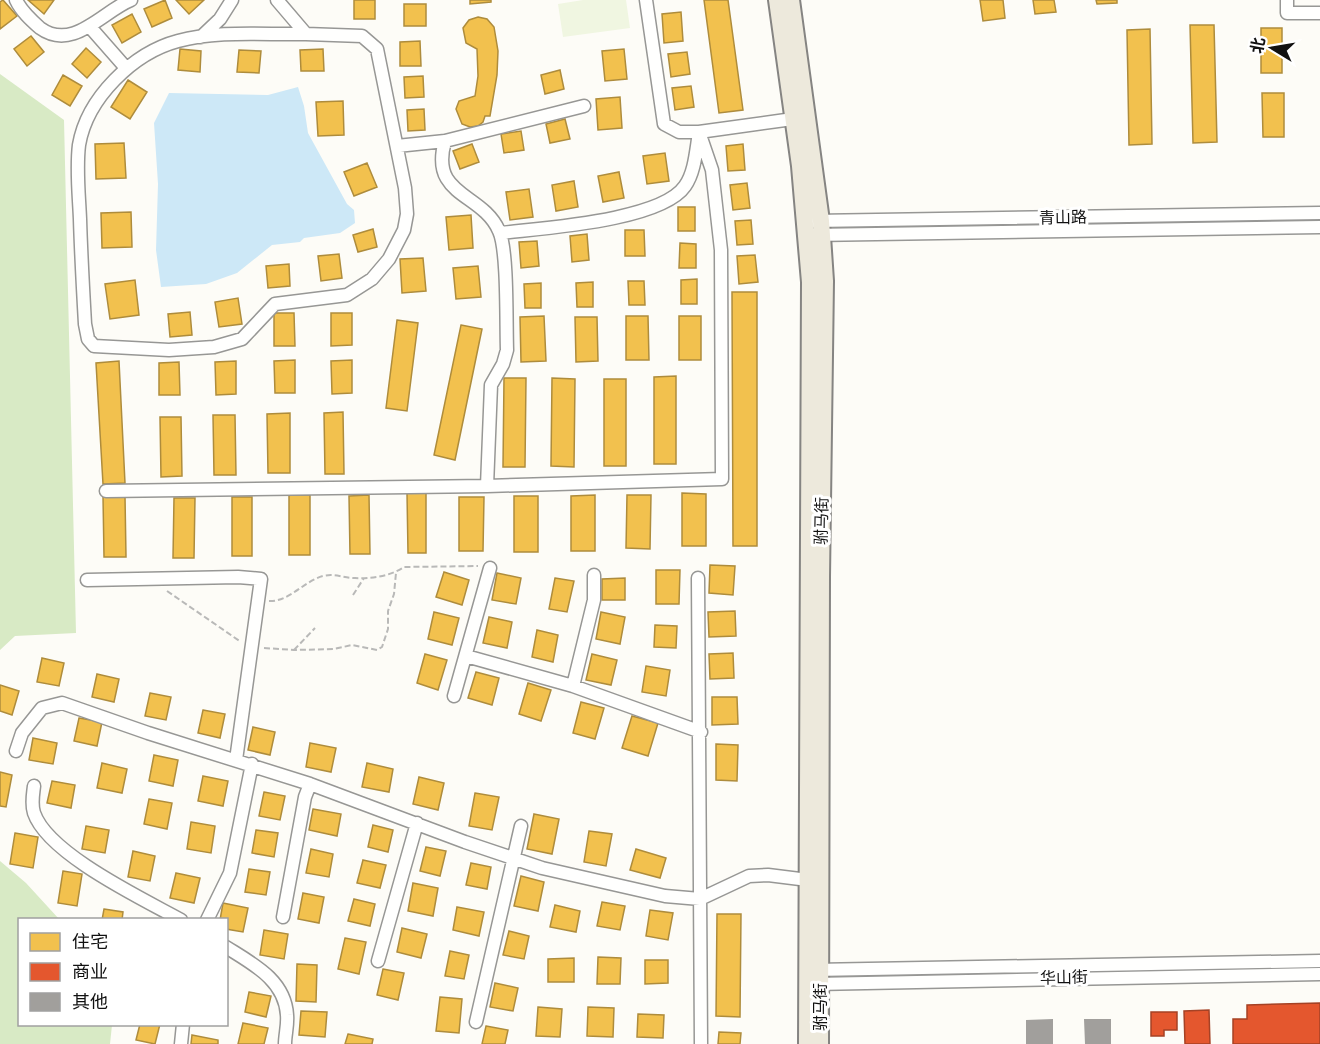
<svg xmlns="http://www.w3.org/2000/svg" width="1320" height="1044" viewBox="0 0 1320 1044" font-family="Lora,'Noto Sans SC',serif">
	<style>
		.forest { fill: #d8eac5 }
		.pitch { fill: #f0f6e1 }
		.water { fill: #cde8f7 }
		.homes { fill: #f2c14e; stroke: #ae8c3c; stroke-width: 1.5 }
		.shops { fill: #e4572e; stroke: #a54225; stroke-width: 1.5 }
		.building { fill: #a19f9c }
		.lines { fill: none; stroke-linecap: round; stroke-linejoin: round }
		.minor-casing { stroke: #979795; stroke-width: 15 }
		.major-casing { stroke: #858482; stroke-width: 20 }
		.path { stroke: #b9b9b8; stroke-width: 2; stroke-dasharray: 6 3; stroke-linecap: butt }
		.minor { stroke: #fffffe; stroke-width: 12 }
		.major { stroke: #ede9dc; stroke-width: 16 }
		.labels { text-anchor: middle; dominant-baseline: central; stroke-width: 6; stroke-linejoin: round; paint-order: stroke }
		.street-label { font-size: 16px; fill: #111; stroke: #fff }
	</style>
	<rect width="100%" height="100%" fill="#fdfcf7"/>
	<path class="forest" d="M0 74 64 120 76 633 15 636 0 650Z
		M0 861 26 883 59 919 20 920V1024L112 1025 110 1044H0Z"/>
	<path class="pitch" d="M583 0H626L630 28 563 37 558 4Z"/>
	<path class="water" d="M298 87 304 106 308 133 347 204 354 210 355 223 340 233 304 238 300 242 272 245 237 273 206 284 161 287 156 250 158 184 154 123 169 93 268 95Z"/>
	<path class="homes" d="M3 0 17 16 0 29V2Z
		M28 0H54L44 14Z
		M165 0 172 18 152 27 144 9Z
		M176 0H204L189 14Z
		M354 0H375V19H354Z
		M470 0H491V2L470 4Z
		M704 0H728L743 110 719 113Z
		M980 0H1003L1005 18 983 21Z
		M1033 0H1054L1056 12 1035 14Z
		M1096 0H1117V3L1097 4Z
		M404 4H426V26H404Z
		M681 12 683 41 664 43 662 14Z
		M132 14 141 32 122 43 112 25Z
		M478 17 487 19 494 27 498 51 497 75 490 116H485L483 122 478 126 470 127 462 124 456 109 459 101 475 96 478 76 477 49 466 43 463 28 469 20Z
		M1190 25H1214L1217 142 1193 143Z
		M1261 28H1282V73H1261Z
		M1150 29 1152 144 1129 145 1127 30Z
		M31 36 44 52 27 66 14 49Z
		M420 41 421 66H400V42Z
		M86 48 101 62 87 78 72 64Z
		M180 49 201 51 200 72 178 70Z
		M323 49 324 71H301L300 50Z
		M624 49 627 79 605 81 602 51Z
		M239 50 261 51 259 73 237 72Z
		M687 52 690 74 671 77 668 54Z
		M560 70 564 89 545 94 541 75Z
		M63 75 82 86 70 106 52 95Z
		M423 76 424 97 405 98 404 77Z
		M128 80 147 92 130 119 111 107Z
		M691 86 694 107 675 110 672 88Z
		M1262 93H1284V137H1263Z
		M620 97 622 128 598 130 596 99Z
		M343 101 344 135 318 136 316 102Z
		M424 109 425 130 408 131 407 110Z
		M565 119 570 139 550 143 546 124Z
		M521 131 524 150 504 153 501 134Z
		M124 143 126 178 96 179 95 144Z
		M472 144 479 162 460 169 453 151Z
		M743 144 745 170 728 171 726 146Z
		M665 153 669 181 647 184 643 156Z
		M367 163 377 187 354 196 344 172Z
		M619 172 624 198 603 202 598 176Z
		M574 181 578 207 556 211 552 185Z
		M747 183 750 208 733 210 730 185Z
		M529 189 533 217 510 220 506 192Z
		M678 207H695V231H678Z
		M131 212 132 247 102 248 101 213Z
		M471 215 473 248 449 250 446 217Z
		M751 220 753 244 737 245 735 221Z
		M373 229 377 247 358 252 353 235Z
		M625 230H644L645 256H625Z
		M587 234 589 260 572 262 570 236Z
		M537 241 539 266 521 268 519 242Z
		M680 243 696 244V268H679Z
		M339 254 342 278 321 281 318 256Z
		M755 255 758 282 739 284 737 256Z
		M423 258 426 291 402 293 400 259Z
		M289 264 290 286 268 288 266 266Z
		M478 266 481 297 456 299 453 268Z
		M697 279V304H681V280Z
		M135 280 139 315 110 319 105 284Z
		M628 281H644L645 305H629Z
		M593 282V307H577L576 283Z
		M541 283V308H525L524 284Z
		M732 292H757V546H733Z
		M238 298 242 324 219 327 215 302Z
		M190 312 192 335 170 337 168 314Z
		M274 313H294L295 346H274Z
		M331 313H352V345L331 346Z
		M544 316 546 361 521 362 520 317Z
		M626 316H648L649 360H626Z
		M679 316H701V360H679Z
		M575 317H597L598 361 576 362Z
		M397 320 418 323 407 411 386 408Z
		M461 325 482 329 455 460 434 455Z
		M295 360V393H275L274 361Z
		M352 360V393L332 394 331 361Z
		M119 361 125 483 103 484 96 363Z
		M236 361V394L216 395 215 362Z
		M179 362 180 395H159V363Z
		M676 376V464H654V377Z
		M504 378H526L525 467H503Z
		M552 378 575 379 574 467 551 466Z
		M604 379H626V466H604Z
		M343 412 344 474H325L324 413Z
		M290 413V473H268L267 414Z
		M213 415H235L236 475H214Z
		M160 417H181L182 476 161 477Z
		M407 493H426V553H408Z
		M682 493 706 494V546H682Z
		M289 495H310V555H289Z
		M369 495 370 554H350L349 496Z
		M595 495V551H571V496Z
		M627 495H651L650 549 626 548Z
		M103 496H125L126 557H104Z
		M514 496H538V552H514Z
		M232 497H252V556H232Z
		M459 497H484L483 551H459Z
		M174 498H195L194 558H173Z
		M710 565 735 566 733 595 709 593Z
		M656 570H680L679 604H656Z
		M444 572 469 580 462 605 436 597Z
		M497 573 521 578 516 604 492 600Z
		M555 578 574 581 567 612 549 609Z
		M625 578V600H602V579Z
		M735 611 736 636 709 637 708 612Z
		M434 612 459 618 452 645 428 639Z
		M601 612 625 617 620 644 596 639Z
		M489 617 512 622 507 648 483 643Z
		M655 625 677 626 676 648 654 647Z
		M537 630 558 635 553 662 532 657Z
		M733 653 734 678 710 679 709 654Z
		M425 654 447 660 438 690 417 683Z
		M592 654 617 660 611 685 586 680Z
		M42 658 64 663 59 686 37 682Z
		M646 666 670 670 666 696 642 692Z
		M476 672 499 678 492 705 468 698Z
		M97 674 119 679 114 702 92 697Z
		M528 683 551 690 541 721 519 714Z
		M0 685 19 691 12 715 0 711Z
		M150 693 171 697 166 720 145 716Z
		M712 697H737L738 724 712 725Z
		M581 702 604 708 595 739 573 733Z
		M203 710 225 714 220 738 198 733Z
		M632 716 658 723 648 756 622 748Z
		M79 718 102 722 97 746 74 741Z
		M253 727 275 732 270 755 248 750Z
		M33 738 57 743 53 764 29 760Z
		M310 743 336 748 331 772 306 767Z
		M716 744 738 745 737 781 716 780Z
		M154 755 178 760 173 786 149 781Z
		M102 763 127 769 122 793 97 788Z
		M367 763 393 769 389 792 362 787Z
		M0 772 12 775 6 807 0 806Z
		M203 776 228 781 223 806 198 801Z
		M419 777 444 783 438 810 413 804Z
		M52 781 75 785 71 808 47 803Z
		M264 792 285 796 280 820 259 816Z
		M475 793 499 797 492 830 469 826Z
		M149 799 172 803 167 829 144 824Z
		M313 809 341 814 337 836 309 830Z
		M534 814 559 819 552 854 527 849Z
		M191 822 215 826 211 853 187 849Z
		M373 825 393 830 388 852 368 847Z
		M86 826 109 830 105 853 82 849Z
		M256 830 278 833 274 857 252 853Z
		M589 831 612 834 606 866 584 862Z
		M15 833 38 837 33 868 10 864Z
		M426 847 446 851 440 876 420 871Z
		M311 849 333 854 329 877 306 873Z
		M636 849 666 858 660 878 630 870Z
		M133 851 155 856 150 881 128 877Z
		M363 860 386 865 380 888 357 883Z
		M471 863 491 867 487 889 466 885Z
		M249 869 270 872 266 895 245 892Z
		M63 871 82 874 77 906 58 903Z
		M176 873 200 878 194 903 170 898Z
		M521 876 544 882 538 911 514 906Z
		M413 883 438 888 433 916 408 911Z
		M303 893 324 897 319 923 298 919Z
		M354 899 375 904 370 926 348 921Z
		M602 902 625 906 620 930 597 926Z
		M223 903 248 908 243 932 226 929V920H220Z
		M555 905 580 911 576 932 550 927Z
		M457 907 484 912 479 936 453 930Z
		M104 909 123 912 122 920H102Z
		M650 910 673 913 668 940 646 936Z
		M717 914H741L740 1017 716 1016Z
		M402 928 427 934 421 958 397 952Z
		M264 930 288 934 284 959 260 955Z
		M509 931 529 936 524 959 503 955Z
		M345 938 366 942 359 974 338 969Z
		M450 951 469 955 464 979 445 976Z
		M598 957 621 958 620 984H597Z
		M574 958V982H548V959Z
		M645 960H668V983L645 984Z
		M297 964 317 965 316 1002 296 1001Z
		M383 969 404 973 398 1000 377 995Z
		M495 983 518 988 513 1011 490 1007Z
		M249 992 271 996 266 1017 245 1012Z
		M440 997 462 999 459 1033 436 1031Z
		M538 1007 562 1009 560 1037 536 1036Z
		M588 1007 614 1008 613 1037 587 1036Z
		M301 1011 327 1012 325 1037 299 1035Z
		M638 1014 664 1015 663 1038 637 1037Z
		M243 1023 268 1028 264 1044H238Z
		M140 1024H160L155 1044 136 1040Z
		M486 1026 508 1030 505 1044H482Z
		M719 1032 741 1033 740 1044H718Z
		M348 1034 373 1039 372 1044H345Z
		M192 1035 218 1040V1044H191Z"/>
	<path class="shops" d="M1320 1003V1044H1233V1019H1247V1005Z
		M1209 1010 1210 1044H1185L1184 1011Z
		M1151 1012H1177V1030H1164V1036H1151Z"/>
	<path class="building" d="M1053 1019V1044H1026V1020Z
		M1084 1019H1111V1044H1085Z"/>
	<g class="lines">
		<defs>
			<path id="minor" d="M16 0C21 11 31 20 40 28 73 52 103 11 131 0
				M277 0 306 34
				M646 0 664 124 679 132H699L800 118
				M1287 0V13H1320
				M90 27 126 68
				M306 34 362 36 377 49 405 188 407 214 404 230 389 259 372 279 347 295 275 304 242 339 214 347 169 350 94 346 88 339 85 324C83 289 81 254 80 219 79 195 76 169 79 145 87 98 133 53 178 41 218 30 265 35 306 34Z
				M201 37 220 19 232 0
				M445 141C429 197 482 192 499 231 508 250 506 324 507 350L503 364 491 385 487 486
				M397 146 445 141 584 106
				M814 221 1320 213
				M501 233C542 228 661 221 685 186 695 172 696 150 699 133
				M813 235 1320 227
				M106 491 487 486 722 479 721 250 712 170 699 132
				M698 578 701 1044
				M87 580 238 577 261 579 236 760
				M466 656 573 686 701 732
				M573 686 594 600V575
				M454 696 490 568
				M16 751 22 733 42 708 62 703 148 733 310 784 465 842 542 868 665 896 700 899 749 876 768 875 816 881
				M34 786C33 795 31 804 34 813 48 854 143 899 181 920
				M283 917 305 797 310 784
				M207 920 230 873 252 764
				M226 947C253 964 285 980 287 1015 288 1025 285 1035 285 1044
				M378 961 417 823
				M814 970 1320 961
				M815 984 1320 974
				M476 1022 521 826
				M181 1044 183 1024"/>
			<path id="major" d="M777 0 800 166 810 282 807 1044
				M791 0 821 221 825 281 821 577 820 1044"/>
		</defs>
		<use href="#minor" class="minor-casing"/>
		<use href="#major" class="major-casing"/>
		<path class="path" d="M167 591 241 642
			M353 595 364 578
			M269 601C289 602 304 581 323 576 335 573 343 578 355 578 371 579 391 576 404 567L478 566
			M264 648 294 650 334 649 352 645 377 650 382 647 388 629V611L394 594 396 573
			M294 650 315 628"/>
		<use href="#minor" class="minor"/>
		<use href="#major" class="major"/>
	</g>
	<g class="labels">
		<g class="street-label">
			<text transform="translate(1063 217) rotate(-1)">青山路</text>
			<text transform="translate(821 521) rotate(-89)">驸马街</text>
			<text transform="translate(1064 977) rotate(-1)">华山街</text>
			<text transform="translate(820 1007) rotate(-90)">驸马街</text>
		</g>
	</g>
	<rect x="18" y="918" width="210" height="108" fill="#ffffff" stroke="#a0a0a0" stroke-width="1.5"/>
	<rect x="30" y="933" width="30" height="18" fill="#f2c14e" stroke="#a0a0a0" stroke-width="1.5"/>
	<text x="72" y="948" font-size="18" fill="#111111">住宅</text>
	<rect x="30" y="963" width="30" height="18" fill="#e4572e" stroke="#a0a0a0" stroke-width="1.5"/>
	<text x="72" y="978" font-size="18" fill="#111111">商业</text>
	<rect x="30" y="993" width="30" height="18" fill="#a19f9c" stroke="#a0a0a0" stroke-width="1.5"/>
	<text x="72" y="1008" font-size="18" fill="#111111">其他</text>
	<g transform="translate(1272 48) rotate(281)" stroke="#ffffff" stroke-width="4.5" paint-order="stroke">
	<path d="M0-4.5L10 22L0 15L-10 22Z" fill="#111111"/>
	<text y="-9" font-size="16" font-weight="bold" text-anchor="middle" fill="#111111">北</text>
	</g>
</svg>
